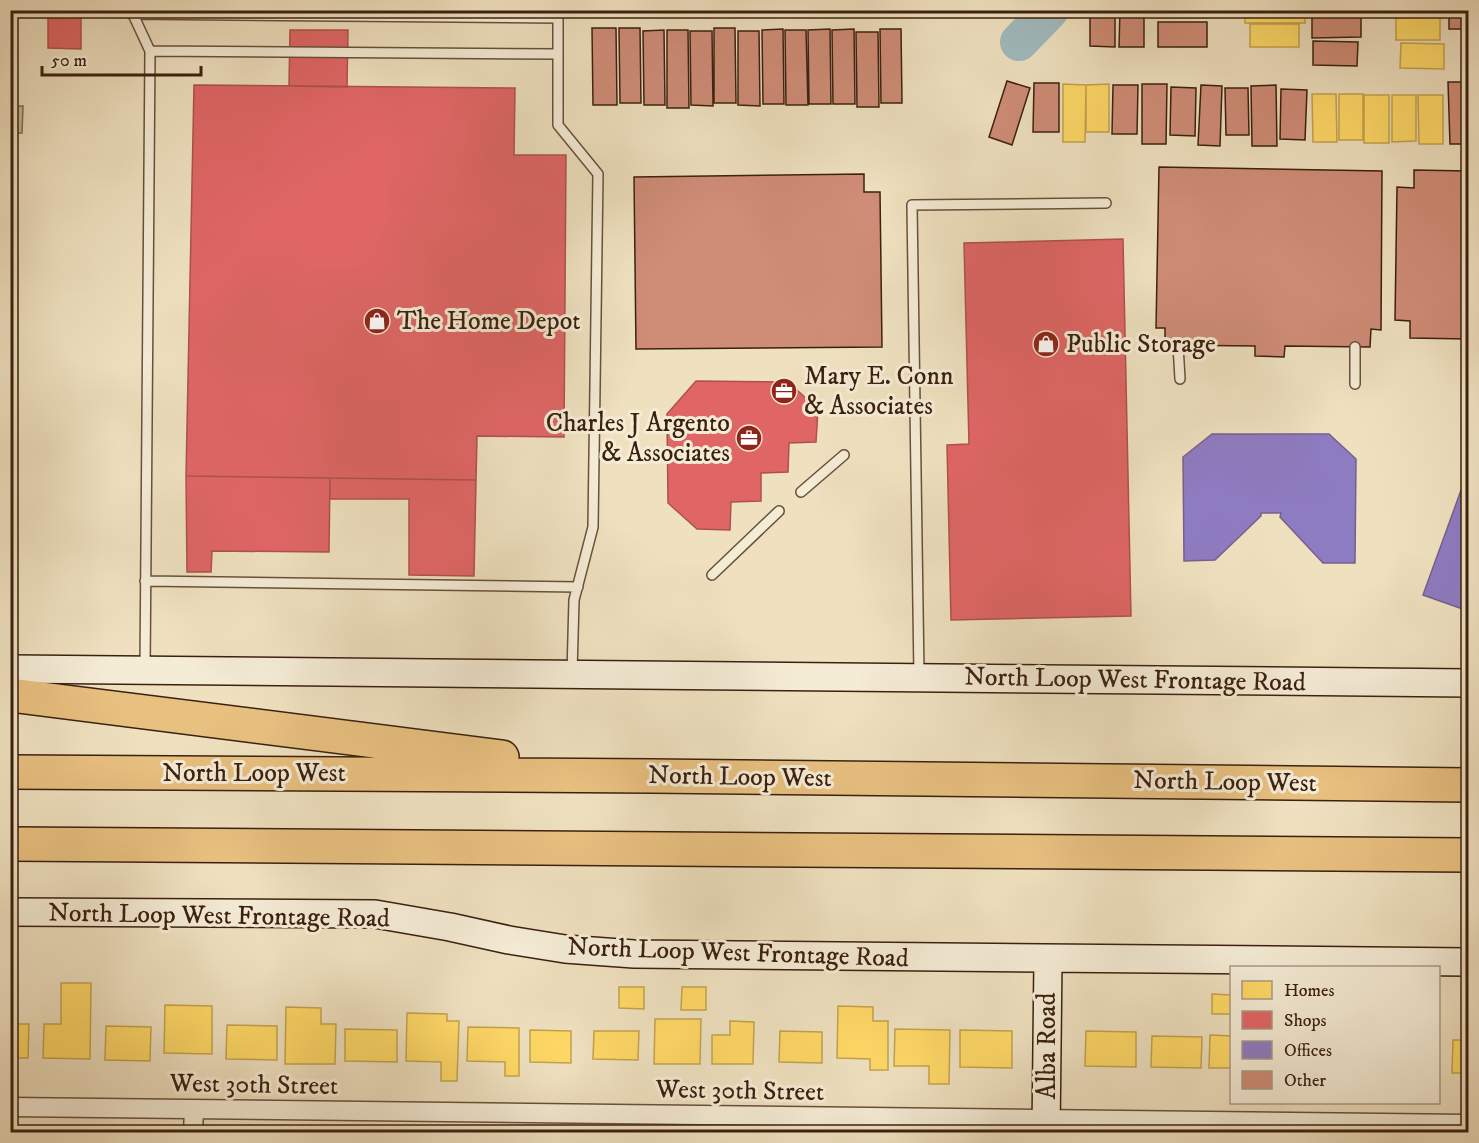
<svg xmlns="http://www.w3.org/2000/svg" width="1479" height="1143" viewBox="0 0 1479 1143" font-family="'IM FELL DW Pica',serif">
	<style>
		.green { fill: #c1c18d; stroke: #7e704e; stroke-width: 1.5 }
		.homes { fill: #ffd966; stroke: #c4a24c; stroke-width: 1.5 }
		.shops { fill: #e06666; stroke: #ae514c; stroke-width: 1.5 }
		.offices { fill: #8e7cc3; stroke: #75608d; stroke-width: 1.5 }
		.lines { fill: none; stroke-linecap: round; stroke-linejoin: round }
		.river { stroke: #a0babe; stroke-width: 38 }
		.building { fill: #cf8c77; stroke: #3b200f; stroke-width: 1.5 }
		.lane-casing { stroke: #68503b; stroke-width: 12 }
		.street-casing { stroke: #68503b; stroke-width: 21 }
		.secondary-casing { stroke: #3b200f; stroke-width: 30 }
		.highway-casing { stroke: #3b200f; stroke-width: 36 }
		.lane { stroke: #f5ecd6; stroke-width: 9 }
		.street { stroke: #f5ecd6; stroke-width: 18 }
		.secondary { stroke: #f5ecd6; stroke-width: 27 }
		.highway { stroke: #e8c080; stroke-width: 33 }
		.labels { text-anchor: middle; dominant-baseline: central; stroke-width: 6; stroke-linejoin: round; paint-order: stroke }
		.poi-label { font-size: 26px; fill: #3b200f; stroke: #f5ecd6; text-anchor: start }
		.street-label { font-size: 26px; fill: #3b200f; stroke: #f5ecd6 }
	</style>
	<rect width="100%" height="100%" fill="#efe1c0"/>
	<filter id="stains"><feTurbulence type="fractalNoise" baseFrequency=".00333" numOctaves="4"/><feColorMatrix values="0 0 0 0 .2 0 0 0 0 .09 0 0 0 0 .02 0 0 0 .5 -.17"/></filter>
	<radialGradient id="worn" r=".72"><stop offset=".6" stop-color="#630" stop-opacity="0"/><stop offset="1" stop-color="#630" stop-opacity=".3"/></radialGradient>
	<path class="green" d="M11 106H23L22 133H11Z"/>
	<path class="homes" d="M1150 10H1207V18H1150Z
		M1245 10H1305V23H1245Z
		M1396 14H1440V40H1396Z
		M1250 24H1299V47H1250Z
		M1401 43 1444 44V69L1400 68Z
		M1063 84 1086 85 1085 142H1063Z
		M1109 84V132H1086V85Z
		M1312 94H1336L1337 142H1313Z
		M1339 94H1363V140H1339Z
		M1364 95H1389V143H1364Z
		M1392 95H1416V141L1392 142Z
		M1418 95H1443V144H1419Z
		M61 983H91L90 1059 43 1058 44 1024H61Z
		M619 987H644V1009L619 1008Z
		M682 987H706V1010H681Z
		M1212 994 1232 995V1014H1212Z
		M165 1005 212 1006V1054L164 1053Z
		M838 1006 873 1007V1021H888V1070H870V1059L837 1058Z
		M286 1007 321 1008V1024H336L335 1064H285Z
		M407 1013 447 1014V1021H459L457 1081H441V1062L406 1061Z
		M655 1019H701L700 1064H654Z
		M730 1021 754 1022 753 1064H712V1035H730Z
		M10 1024H29L28 1058H10Z
		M227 1025 277 1026V1060L226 1059Z
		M106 1026 151 1027 150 1061 105 1060Z
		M468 1027 519 1028V1076H505V1062L467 1061Z
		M345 1029 397 1030V1062L345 1061Z
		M895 1029 950 1030 949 1084H929V1066H894Z
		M530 1030 571 1031V1063L530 1062Z
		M960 1030 1012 1031V1068L960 1067Z
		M594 1031H639L638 1060 593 1059Z
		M780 1031 822 1032V1063L779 1062Z
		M1086 1031 1136 1032V1067L1085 1066Z
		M1210 1035 1232 1036V1068H1209Z
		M1152 1036 1202 1037 1201 1068 1151 1067Z
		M1453 1040H1468V1073H1452Z"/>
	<path class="shops" d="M48 10H81V49L48 48Z
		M290 30H348L347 87 289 86Z
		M194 85 515 88 514 155H566L564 437 477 436 476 480 186 476Z
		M1123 239 1131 616 951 620 947 445 969 444 964 243Z
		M696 381 788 382 818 409 816 442 789 443 788 472 761 473V501L731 502 730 530 697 529 668 503 667 414Z
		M186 476 330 478 329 552 212 551 211 572H187Z
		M330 478 476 480 474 576 409 575V499H330Z"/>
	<path class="offices" d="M1212 434H1329L1356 459 1355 563H1323L1280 517 1281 513H1261V516L1215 560 1184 561 1183 457Z
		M1468 471V611L1423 595Z"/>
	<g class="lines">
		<path class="river" d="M1019 42 1050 10"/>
	</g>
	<path class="building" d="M1090 10H1115V47L1090 46Z
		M1120 10H1144V47H1119Z
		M1449 10H1468V29H1449Z
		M1312 13H1361V37L1312 38Z
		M1158 22H1207V47H1158Z
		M592 28H616L617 105H593Z
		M619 28H640L641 103H620Z
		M714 28H735L736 103H714Z
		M783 29 784 104H763L762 30Z
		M830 29 831 104H809L808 30Z
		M854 29 855 104H833L832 30Z
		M880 29H901L902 103H881Z
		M664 30 665 105H644L643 31Z
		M667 30H688L689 108H667Z
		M785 30H806L808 105H786Z
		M690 31H712L713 106 691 105Z
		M738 31H759L760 106 738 105Z
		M856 32H878L879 107H857Z
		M1313 41 1358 42 1357 66 1313 65Z
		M1007 81 1030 88 1012 145 989 137Z
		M1448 82H1468V144H1450Z
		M1034 83H1059V132H1033Z
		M1142 84H1167L1166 144H1142Z
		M1113 85H1138L1137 134H1112Z
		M1201 85 1222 86 1220 146 1198 145Z
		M1276 85 1277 146H1252L1251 86Z
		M1171 87 1196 88 1195 136 1170 135Z
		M1225 88H1248L1249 135H1226Z
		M1281 89 1307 90 1305 140 1280 139Z
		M1159 167 1382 171 1381 330 1371 329 1370 347 1285 346 1284 357 1255 356V346L1165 345V328H1156Z
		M1414 170 1468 171V339L1410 338V321L1395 320 1397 187 1414 188Z
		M864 174V192H880L882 347 636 349 634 177Z"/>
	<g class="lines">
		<defs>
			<path id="lane" d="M131 10 150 51 145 669
				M558 10V125L598 174 593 527 574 600 572 673
				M131 14 558 18
				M150 51 558 54
				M1178 345 1180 379
				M1355 347V384
				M801 492 844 455
				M712 575 779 511
				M145 581 578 587
				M919 675 912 205 1106 203"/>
			<path id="street" d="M10 1107 1468 1124
				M193 1132 194 1110"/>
			<path id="secondary" d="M10 669 1468 683
				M10 912 375 914 450 927 509 940 565 949 634 954 1468 962
				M1046 1132 1048 960"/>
			<path id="highway" d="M10 695 502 757
				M10 772 652 776 1468 785
				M10 844 1468 855"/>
		</defs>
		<use href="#lane" class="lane-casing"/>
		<use href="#street" class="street-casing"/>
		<use href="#secondary" class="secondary-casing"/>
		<use href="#highway" class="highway-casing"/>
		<use href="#lane" class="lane"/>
		<use href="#street" class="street"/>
		<use href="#secondary" class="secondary"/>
		<use href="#highway" class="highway"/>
	</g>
	<defs>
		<symbol id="shop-disc" viewBox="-11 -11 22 22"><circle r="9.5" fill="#8f2418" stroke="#f5ecd6"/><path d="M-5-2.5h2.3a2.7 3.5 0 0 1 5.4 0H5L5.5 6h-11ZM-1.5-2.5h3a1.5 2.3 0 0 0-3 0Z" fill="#fff"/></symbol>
		<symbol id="office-disc" viewBox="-11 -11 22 22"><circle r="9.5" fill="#8f2418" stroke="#f5ecd6"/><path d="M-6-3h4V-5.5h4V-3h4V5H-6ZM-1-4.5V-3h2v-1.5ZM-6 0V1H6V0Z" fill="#fff"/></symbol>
	</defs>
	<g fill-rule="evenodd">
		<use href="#shop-disc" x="362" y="306" width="30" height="30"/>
		<use href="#shop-disc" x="1031" y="329" width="30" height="30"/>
		<use href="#office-disc" x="769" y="376" width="30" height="30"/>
		<use href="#office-disc" x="734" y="423" width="30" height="30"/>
	</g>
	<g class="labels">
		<g class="poi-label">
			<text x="397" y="321">The Home Depot</text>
			<text x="1066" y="344">Public Storage</text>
			<text x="804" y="376">Mary E. Conn<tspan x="804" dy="30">&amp; Associates</tspan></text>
			<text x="730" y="423" text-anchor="end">Charles J Argento<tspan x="730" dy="30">&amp; Associates</tspan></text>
		</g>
		<g class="street-label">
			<text transform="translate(1135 680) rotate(1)">North Loop West Frontage Road</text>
			<text x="254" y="773">North Loop West</text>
			<text transform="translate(740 777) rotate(1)">North Loop West</text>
			<text transform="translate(1225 782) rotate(1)">North Loop West</text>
			<text transform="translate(219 916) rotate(1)">North Loop West Frontage Road</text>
			<text transform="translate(738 953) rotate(2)">North Loop West Frontage Road</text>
			<text transform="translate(1047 1046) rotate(-90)">Alba Road</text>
			<text transform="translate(254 1085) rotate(1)">West 30th Street</text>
			<text transform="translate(740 1091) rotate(1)">West 30th Street</text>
		</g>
	</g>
	<rect width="1479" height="1143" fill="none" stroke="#efe1c0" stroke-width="36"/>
	<rect x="12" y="12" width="1455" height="1119" fill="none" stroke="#3b200f" stroke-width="3"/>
	<rect x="18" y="18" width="1443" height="1107" fill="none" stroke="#3b200f" stroke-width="1.5"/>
	<rect x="1230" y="966" width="210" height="138" fill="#f5ecd6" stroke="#ab9a86" stroke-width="1.5"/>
	<rect x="1242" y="981" width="30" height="18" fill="#ffd966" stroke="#ab9a86" stroke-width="1.5"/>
	<text x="1284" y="996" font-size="18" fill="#3b200f">Homes</text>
	<rect x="1242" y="1011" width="30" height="18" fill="#e06666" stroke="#ab9a86" stroke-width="1.5"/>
	<text x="1284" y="1026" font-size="18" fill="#3b200f">Shops</text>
	<rect x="1242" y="1041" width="30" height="18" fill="#8e7cc3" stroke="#ab9a86" stroke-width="1.5"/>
	<text x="1284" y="1056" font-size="18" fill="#3b200f">Offices</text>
	<rect x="1242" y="1071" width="30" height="18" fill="#cf8c77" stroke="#ab9a86" stroke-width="1.5"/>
	<text x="1284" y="1086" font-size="18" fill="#3b200f">Other</text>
	<path d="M42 66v9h159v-9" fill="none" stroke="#3b200f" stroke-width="3"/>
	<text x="51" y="66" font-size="18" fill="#3b200f" stroke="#f5ecd6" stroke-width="4.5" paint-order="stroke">50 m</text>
	<rect width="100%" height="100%" filter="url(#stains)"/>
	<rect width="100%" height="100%" fill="url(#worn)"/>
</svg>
